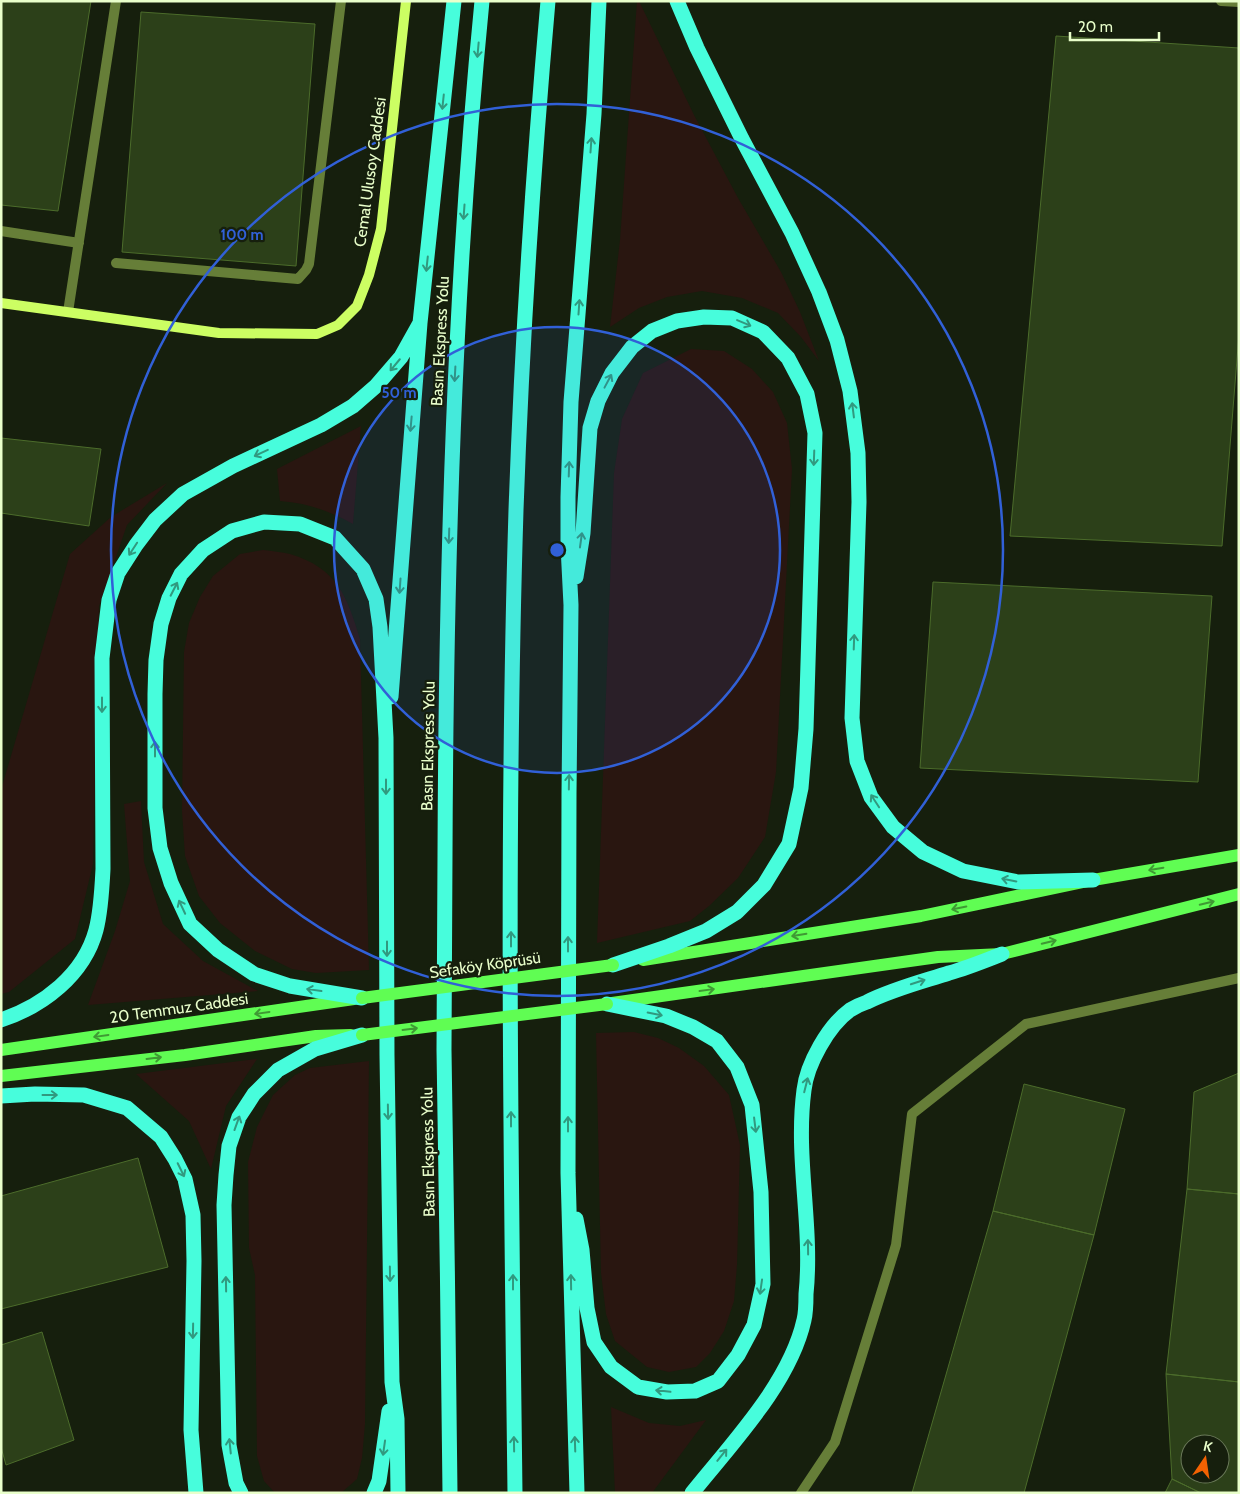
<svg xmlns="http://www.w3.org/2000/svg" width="1240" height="1494" viewBox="0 0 1240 1494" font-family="Cabin,sans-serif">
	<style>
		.green { fill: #291610 }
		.building { fill: #2c4019; stroke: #4c6c2b; fill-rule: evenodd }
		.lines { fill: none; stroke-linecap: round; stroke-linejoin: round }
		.lane { stroke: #667e38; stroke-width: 10 }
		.secondary { stroke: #ccfe63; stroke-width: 10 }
		.primary { stroke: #60fd53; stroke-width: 12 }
		.highway { stroke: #47fddc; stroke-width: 15 }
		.primary-bridge { stroke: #60fd53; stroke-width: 12 }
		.oneway { stroke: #31997f }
		.oneway2 { stroke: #3f9934 }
		.ring { fill: none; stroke: #3160d7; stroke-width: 2.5 }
		.labels { text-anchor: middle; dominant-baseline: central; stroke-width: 4.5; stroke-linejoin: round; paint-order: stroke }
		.street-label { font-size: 16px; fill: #e9ffcb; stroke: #161f0d }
		.centre { fill: #3160d7; stroke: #161f0d; stroke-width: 2.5 }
		.ring-label { font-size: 15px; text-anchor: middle; font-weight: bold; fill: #3160d7; stroke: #161f0d; stroke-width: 4.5; stroke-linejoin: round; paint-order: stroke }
	</style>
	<rect width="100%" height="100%" fill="#161f0d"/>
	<path class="green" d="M637 1H639L694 115 738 198 781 272 800 312 819 361 801 337 778 313 742 298 702 291 667 297 639 308 610 327 620 240Z
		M691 349 724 351 752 369 773 392 787 423 792 469 776 772 765 837 738 878 709 906 690 921 597 943 614 473 622 419 643 373Z
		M361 426 353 524C330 511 307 503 280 501L277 469Z
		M167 483 127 525 99 606 93 864 75 939 9 992 1 994V790L70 554 111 517Z
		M263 550C272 551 282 552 290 554 337 568 347 596 360 639L369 970 316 973 292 969 255 951 220 923 199 896 185 856 182 811 184 652 189 623 200 597 213 576 240 554Z
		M141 801 144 862 163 924 203 961 258 991 88 1005 115 931 130 881 124 804Z
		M634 1032 658 1038 679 1048 704 1066 729 1095 740 1145 737 1265 734 1301 724 1331 710 1353 696 1367 669 1372 647 1367 615 1341 606 1314 601 1273 596 1033Z
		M257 1059 226 1106 211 1169 189 1121 136 1074Z
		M369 1061 365 1424 362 1458 357 1479 341 1493H275L264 1481 257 1456 255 1275 249 1248 248 1162 257 1127 273 1095 295 1075 310 1068Z
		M611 1407 649 1423 680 1426 706 1420 652 1493H615Z"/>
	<path class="building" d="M1 1H91L58 211 1 205Z
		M141 12 315 24 296 266 122 252Z
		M1056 36 1239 48V334L1222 546 1010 536Z
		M1 438 101 449 89 526 1 513Z
		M933 582 1212 596 1198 782 920 768Z
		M1239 1073V1194L1187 1189 1194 1092Z
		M1024 1084 1125 1109 1094 1235 993 1211Z
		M138 1158 168 1267 1 1309V1196Z
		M1187 1189 1239 1194V1382L1166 1374Z
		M993 1211 1094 1235 1024 1493H912Z
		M42 1332 74 1440 6 1465 1 1447V1345Z
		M1166 1374 1239 1382V1493H1201L1172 1479ZM1190 1444H1220V1474H1190Z
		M1172 1479 1201 1493H1165Z"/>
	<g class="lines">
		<path class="lane" d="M1221 1 1239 2
			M1 231 79 243
			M116 263 298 279 306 270 309 264 341 1
			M68 312 116 1
			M801 1493 835 1442 896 1245 912 1114 1026 1024 1239 978"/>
		<path class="secondary" d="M1 303 219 333 317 334 338 325 357 306 369 275 381 229 406 1"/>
		<path class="primary" d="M643 960 921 916 1093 880 1239 855
			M612 1003 938 957 1002 954 1239 894
			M1 1050 354 999
			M1 1076 185 1055 316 1036 351 1035"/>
		<path class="highway" d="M677 1 697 48 742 139 792 233 819 292 837 340 850 391 858 453 859 502 852 718 857 761 871 797 893 827 923 852 963 871 1018 882 1093 880
			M576 577 583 533 590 428 598 401 612 373 632 347 652 331 677 321 704 317 732 318 763 332 788 358 807 394 815 433 806 729 801 788 789 844 764 885 737 912 706 931 669 946 613 965
			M391 697 420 323 454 1
			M362 998 290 986 254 974 218 950 190 924 171 883 160 848 155 808V694L156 660 161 624 169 598 181 574 203 550 232 531 264 522 300 524 335 538 363 569 376 599 380 627 386 738 387 1055 390 1252 392 1382 397 1419 398 1493
			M1 1020C43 1006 84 975 96 930 101 911 102 889 103 869L102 658 109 600 118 573 136 545 155 520 183 494 233 466 321 425 353 406 376 386 401 357 420 323
			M1 1096 35 1094 84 1095 127 1108 161 1137 175 1159 185 1179 193 1215 194 1261 191 1430 196 1493
			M576 1219 582 1250 587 1308 594 1342 611 1367 638 1387 667 1392 695 1391 718 1381 738 1355 754 1325 763 1284 761 1192 752 1105 737 1067 717 1041 693 1027 666 1016 607 1004
			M241 1493 236 1483 229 1445 224 1205 226 1175 229 1146 239 1117 254 1094 278 1070 315 1049 362 1035
			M374 1493 379 1481 389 1411
			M450 1493C449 1345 446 1198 444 1050 444 985 445 920 445 855 446 570 454 285 482 1
			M515 1493C511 1165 506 837 516 510 522 340 533 171 548 1
			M577 1493 568 1173 569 794 571 605 568 546V497L571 402 594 114 599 1
			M692 1493C732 1443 790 1383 804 1320 806 1312 806 1302 806 1294 813 1226 795 1158 804 1090 807 1064 828 1026 850 1010 855 1007 861 1004 867 1002 893 989 921 982 949 973 967 968 984 961 1002 954"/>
		<path class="primary-bridge" d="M362 998 613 965
			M362 1035 607 1004"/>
	</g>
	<defs><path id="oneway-shaft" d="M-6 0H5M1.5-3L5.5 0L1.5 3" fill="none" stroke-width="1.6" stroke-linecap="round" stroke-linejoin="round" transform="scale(1.25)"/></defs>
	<g class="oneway">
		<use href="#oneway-shaft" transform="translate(478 50) rotate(95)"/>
		<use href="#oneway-shaft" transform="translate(443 102) rotate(96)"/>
		<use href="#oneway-shaft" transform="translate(591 145) rotate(-86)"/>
		<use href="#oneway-shaft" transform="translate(464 212) rotate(94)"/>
		<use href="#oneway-shaft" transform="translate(427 264) rotate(96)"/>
		<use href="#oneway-shaft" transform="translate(579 307) rotate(-86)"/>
		<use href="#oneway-shaft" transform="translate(744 323) rotate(23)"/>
		<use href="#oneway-shaft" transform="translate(395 365) rotate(130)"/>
		<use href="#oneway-shaft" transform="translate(455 374) rotate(93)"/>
		<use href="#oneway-shaft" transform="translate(608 381) rotate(-62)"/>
		<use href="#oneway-shaft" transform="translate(853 410) rotate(-97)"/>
		<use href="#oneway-shaft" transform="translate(411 424) rotate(95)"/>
		<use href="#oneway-shaft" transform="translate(261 453) rotate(155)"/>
		<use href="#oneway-shaft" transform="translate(814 458) rotate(92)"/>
		<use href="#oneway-shaft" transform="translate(569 469) rotate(-88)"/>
		<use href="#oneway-shaft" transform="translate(449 536) rotate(92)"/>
		<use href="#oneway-shaft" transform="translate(581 540) rotate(-82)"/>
		<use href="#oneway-shaft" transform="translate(133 549) rotate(123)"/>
		<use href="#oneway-shaft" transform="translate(400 586) rotate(94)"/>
		<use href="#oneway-shaft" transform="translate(174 589) rotate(-63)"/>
		<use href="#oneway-shaft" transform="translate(854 642) rotate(-88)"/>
		<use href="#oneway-shaft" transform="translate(102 705) rotate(90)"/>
		<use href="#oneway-shaft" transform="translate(155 749) rotate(-90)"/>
		<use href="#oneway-shaft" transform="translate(569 782) rotate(-89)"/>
		<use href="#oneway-shaft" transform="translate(386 787) rotate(90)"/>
		<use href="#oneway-shaft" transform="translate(875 801) rotate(-123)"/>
		<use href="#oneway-shaft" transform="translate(1009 880) rotate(-169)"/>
		<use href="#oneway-shaft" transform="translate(182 907) rotate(-115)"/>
		<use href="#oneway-shaft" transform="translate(511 939) rotate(-90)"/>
		<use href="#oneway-shaft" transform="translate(568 944) rotate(-90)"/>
		<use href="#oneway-shaft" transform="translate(387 949) rotate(90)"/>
		<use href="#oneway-shaft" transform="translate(918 982) rotate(-18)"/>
		<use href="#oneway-shaft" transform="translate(314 990) rotate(-172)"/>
		<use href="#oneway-shaft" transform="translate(655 1014) rotate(11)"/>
		<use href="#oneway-shaft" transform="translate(806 1085) rotate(-76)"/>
		<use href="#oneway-shaft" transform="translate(50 1095)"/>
		<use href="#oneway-shaft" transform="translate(388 1112) rotate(89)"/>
		<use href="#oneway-shaft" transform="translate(511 1119) rotate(-90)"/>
		<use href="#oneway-shaft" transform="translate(237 1123) rotate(-70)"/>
		<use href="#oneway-shaft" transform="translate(568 1124) rotate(-90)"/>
		<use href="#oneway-shaft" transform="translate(755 1125) rotate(83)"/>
		<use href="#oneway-shaft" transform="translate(181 1170) rotate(64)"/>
		<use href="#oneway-shaft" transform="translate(808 1247) rotate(-91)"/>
		<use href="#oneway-shaft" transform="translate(390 1274) rotate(89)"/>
		<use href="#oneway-shaft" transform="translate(513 1282) rotate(-90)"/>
		<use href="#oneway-shaft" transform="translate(571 1282) rotate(-91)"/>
		<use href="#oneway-shaft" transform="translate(226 1284) rotate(-91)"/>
		<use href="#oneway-shaft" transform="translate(761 1287) rotate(98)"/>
		<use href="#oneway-shaft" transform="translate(193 1331) rotate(91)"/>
		<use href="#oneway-shaft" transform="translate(663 1391) rotate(-174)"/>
		<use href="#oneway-shaft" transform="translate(514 1444) rotate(-91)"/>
		<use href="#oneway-shaft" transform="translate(575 1444) rotate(-92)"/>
		<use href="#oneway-shaft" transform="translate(230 1446) rotate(-96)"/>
		<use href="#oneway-shaft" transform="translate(384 1448) rotate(98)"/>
		<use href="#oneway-shaft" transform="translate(722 1455) rotate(-51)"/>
	</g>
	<g class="oneway2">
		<use href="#oneway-shaft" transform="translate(1156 869) rotate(170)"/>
		<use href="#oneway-shaft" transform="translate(1207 903) rotate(-14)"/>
		<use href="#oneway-shaft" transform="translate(959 908) rotate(168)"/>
		<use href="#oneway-shaft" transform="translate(799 935) rotate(171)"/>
		<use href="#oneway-shaft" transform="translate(1049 942) rotate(-14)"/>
		<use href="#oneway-shaft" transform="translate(707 990) rotate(-8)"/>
		<use href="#oneway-shaft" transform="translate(262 1013) rotate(172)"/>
		<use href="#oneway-shaft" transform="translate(410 1029) rotate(-7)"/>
		<use href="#oneway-shaft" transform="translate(101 1036) rotate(172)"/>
		<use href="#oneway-shaft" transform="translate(154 1058) rotate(-7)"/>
	</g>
	<circle cx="557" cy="550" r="223" fill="#3160d7" fill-opacity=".12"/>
	<g class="ring">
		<circle cx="557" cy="550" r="223"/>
		<circle cx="557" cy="550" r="446"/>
	</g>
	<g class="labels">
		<g class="street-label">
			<text transform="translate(370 172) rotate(-82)">Cemal Ulusoy Caddesi</text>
			<text transform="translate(440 341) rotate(-87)">Basın Ekspress Yolu</text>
			<text transform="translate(428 746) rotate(-89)">Basın Ekspress Yolu</text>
			<text transform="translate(485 965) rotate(-8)">Sefaköy Köprüsü</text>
			<text transform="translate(179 1008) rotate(-8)">20 Temmuz Caddesi</text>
			<text transform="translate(428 1152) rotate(-91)">Basın Ekspress Yolu</text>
		</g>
	</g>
	<circle cx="557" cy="550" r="8" class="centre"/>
	<g class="ring-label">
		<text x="242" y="240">100 m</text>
		<text x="399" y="398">50 m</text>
	</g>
	<rect width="1240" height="1494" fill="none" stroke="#e9ffcb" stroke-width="5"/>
	<g transform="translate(1205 1459) rotate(13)"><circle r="24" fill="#161f0d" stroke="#6a7959"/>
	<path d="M0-4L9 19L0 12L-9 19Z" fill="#f36202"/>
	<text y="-8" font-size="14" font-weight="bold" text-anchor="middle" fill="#e9ffcb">K</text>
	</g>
	<path d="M1070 32v8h89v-8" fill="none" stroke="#e9ffcb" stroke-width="2.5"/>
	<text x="1078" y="32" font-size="15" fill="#e9ffcb" stroke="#161f0d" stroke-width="4" paint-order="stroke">20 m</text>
</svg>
